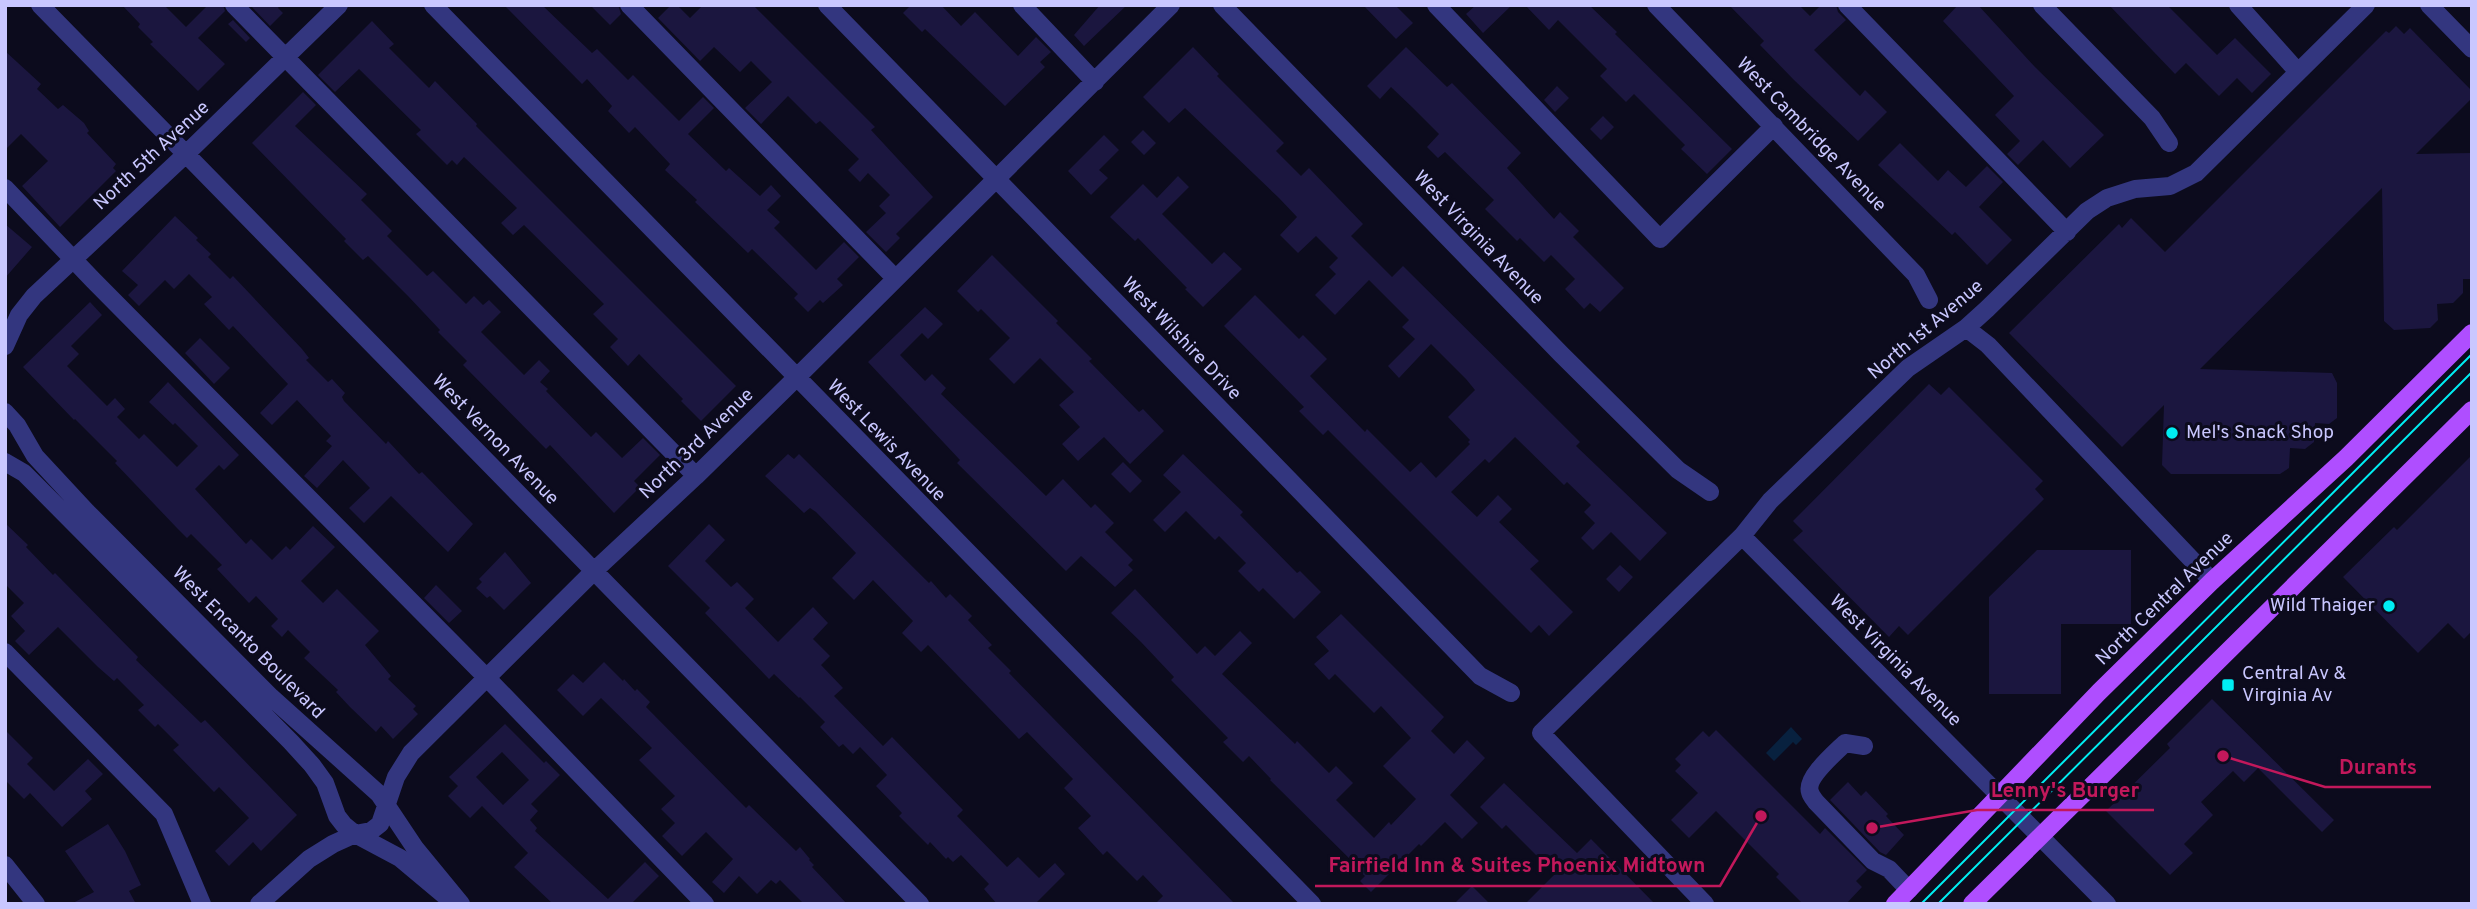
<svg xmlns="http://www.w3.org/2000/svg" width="2477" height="909" viewBox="0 0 2477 909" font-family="Overpass,sans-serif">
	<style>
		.water { fill: #08213f }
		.building { fill: #1b163f; fill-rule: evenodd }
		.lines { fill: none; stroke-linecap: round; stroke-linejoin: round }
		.minor { stroke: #33367f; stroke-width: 18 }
		.major { stroke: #af4eff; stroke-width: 18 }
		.tram { stroke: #00edf2; stroke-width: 2 }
		.poi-dot { fill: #00edf2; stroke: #0c0b1d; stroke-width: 2.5 }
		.labels { text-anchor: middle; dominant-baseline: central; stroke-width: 6; stroke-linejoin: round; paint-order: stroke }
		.street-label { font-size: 19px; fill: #c9c7ff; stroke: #0c0b1d }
		.poi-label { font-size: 19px; fill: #c9c7ff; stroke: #0c0b1d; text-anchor: start }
		.leader { fill: none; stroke: #c2185b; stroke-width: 2.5 }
		.callout-dot { fill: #c2185b; stroke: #0c0b1d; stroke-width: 2.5 }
		.callout-label { font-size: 21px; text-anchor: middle; font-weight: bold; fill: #c2185b; stroke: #0c0b1d; stroke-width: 6; stroke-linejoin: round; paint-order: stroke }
	</style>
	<rect width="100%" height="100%" fill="#0c0b1d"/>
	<path class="water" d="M1791 727 1802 739 1796 745 1793 742 1774 761 1766 753Z"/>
	<path class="building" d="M122 5H164L186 27 208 5H223L225 11 198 38 225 64 198 91 150 44 153 42 138 27 140 24Z
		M250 5H280L278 8 283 13 270 26Z
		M504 5H542L592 53 597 49 628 80 633 75 679 121 703 97 714 108 688 134 726 171 729 168 760 196 771 185 781 196 767 210 780 222 774 228 816 270 844 242 859 257 837 279 843 285 823 303 820 300 808 312 794 298 798 294 752 249 748 253 695 202 697 200 665 170 670 164 635 127 629 133 608 111 612 106 587 79 582 84Z
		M590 5H618L621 14 610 25Z
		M671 5H677L690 18 703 5H753L875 127 871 130 933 197 896 234 900 238 886 252 866 232 886 213 879 206 890 195 868 173 860 182 848 170 859 159 820 121 816 124 788 96 761 124 745 108 772 82 751 61 740 72 714 47 700 61 658 18Z
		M911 5H941L961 26 975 12 1018 56 1036 37 1051 52 1040 62 1045 67 1005 106 925 29 922 32 903 13Z
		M1100 5H1127L1084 46 1074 35Z
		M1363 5H1395L1413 23 1396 39Z
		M1476 5H1512L1483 33 1466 14Z
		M1525 5H1589L1617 32 1615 34 1732 149 1707 174 1681 149 1685 145 1634 94 1626 102 1600 76 1607 69 1558 20 1549 30Z
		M1729 5H1799L1810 16 1821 5H1836L1838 12 1846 20 1814 50 1860 96 1865 90 1887 112 1858 141 1794 80 1760 45 1764 41Z
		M1958 5H1978L2035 67 2104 135 2070 168 2043 140 2018 165 2007 154 2020 141 1995 115 2014 96 1943 21Z
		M2109 5H2167L2217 55 2235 38 2271 74 2252 93 2237 78 2219 96 2186 63 2175 74Z
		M233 20 250 38 246 42 228 24Z
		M372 21 394 44 389 48 429 88 435 81 477 124 476 126 736 386 701 421 681 401 683 399 639 354 628 366 610 347 618 339 593 314 604 304 524 225 513 235 501 223 517 208 464 157 457 165 452 160 447 165 416 134 421 130 359 69 335 92 318 75Z
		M2396 26 2404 34 2410 28 2472 91V98L2416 154 2472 153V279H2463V293L2453 303 2437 304 2438 320 2430 328 2394 330 2384 321 2382 188 2200 369 2332 373 2337 383V418L2329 424 2315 423 2314 442 2305 449 2290 448 2289 468 2280 474H2171L2162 465 2164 405 2122 447 2009 333 2119 224 2122 228 2131 218 2165 252 2386 31 2389 33Z
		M1193 47 1219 74 1217 76 1284 143 1276 151 1301 176 1309 168 1363 224 1351 236 1392 277 1403 266 1580 442 1576 446 1667 533 1640 561 1611 532 1593 550 1581 538 1595 523 1584 512 1591 505 1567 482 1564 485 1515 437 1489 463 1485 459 1451 492 1477 517 1498 495 1512 509 1499 522 1539 561 1530 569 1573 612 1549 636 1539 625 1531 633 1328 430 1323 435 1299 411 1304 407 1224 326 1255 295 1299 339 1303 335 1327 359 1310 376 1365 432 1367 429 1410 472 1421 462 1436 478 1470 444 1468 442 1470 440 1448 417 1475 390 1466 379 1431 344 1399 378 1388 366 1415 339 1402 327 1409 320 1369 280 1335 315 1315 295 1336 274 1329 267 1338 258 1316 236 1298 253 1280 235 1297 217 1279 198 1185 108 1169 123 1143 97Z
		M1406 47 1447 87 1452 83 1521 153 1507 168 1554 219 1560 212 1579 231 1573 237 1624 288 1600 312 1590 303 1584 309 1565 289 1575 279 1551 255 1544 262 1520 238 1517 241 1485 209 1494 200 1445 152 1438 158 1427 147 1439 134 1412 107 1391 87 1380 99 1367 86Z
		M5 51 41 84 37 89 58 109 63 105 84 123 89 131 87 133 116 164 113 168 116 171 60 227 22 186 48 161 21 134 5 150Z
		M1557 86 1569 98 1555 112 1544 100Z
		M303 92 316 105 295 126 367 194 361 200 392 231 387 236 427 276 433 271 466 304 474 296 483 305 489 300 501 312 481 332 524 375 539 360 550 371 540 382 548 389 546 391 591 437 596 432 622 458 643 438 660 455 634 481 640 487 614 513 550 445 546 449 463 365 467 361 438 332 440 330 408 296 368 256 363 260 344 241 346 239 252 143Z
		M1603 116 1614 127 1601 140 1590 129Z
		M1143 130 1156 143 1144 155 1131 142Z
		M1104 135 1119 150 1099 170 1108 178 1091 195 1068 171Z
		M1900 143 1938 181 1948 170 1966 187 1987 166 2003 182 1979 207 2012 240 1987 265 1955 232 1952 235 1878 165Z
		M1178 176 1189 187 1162 214 1212 264 1224 252 1242 269 1203 307 1185 289 1187 288 1138 238 1135 241 1110 217 1143 184 1157 198Z
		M175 216 198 238 196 240 211 254 208 257 230 279 233 276 302 349 309 358 306 360 328 382 332 379 345 393 342 397 344 401 386 444 388 441 419 474 422 472 473 524 448 552 391 496 364 523 349 508 370 488 343 460 317 488 304 476 332 446 326 441 331 436 297 400 272 425 260 413 288 384 233 326 229 330 204 304 212 297 189 274 174 289 165 280 139 306 128 295 138 285 122 271Z
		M5 224 32 247 5 278Z
		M992 255 1058 321 1056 323 1092 359 1089 361 1139 412 1143 409 1164 431 1130 464 1104 437 1078 461 1062 444 1080 427 1059 405 1074 392 1040 358 1014 384 989 359 1010 338 981 309 978 312 957 291Z
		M90 302 102 315 71 346 79 354 67 366 107 406 115 398 125 409 117 417 139 439 144 434 177 467 198 446 175 423 173 425 149 402 168 382 239 455 224 470 219 465 195 489 246 544 251 539 272 560 286 546 290 550 313 526 335 547 301 581 323 603 337 589 379 631 365 645 391 676 388 679 416 706 413 709 418 714 393 739 381 726 376 732 350 707 336 692 338 690 304 658 310 652 288 630 282 637 271 626 278 619 256 596 249 603 217 569 222 565 191 534 187 538 176 527 115 463 117 461 75 419 74 420 23 367Z
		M925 307 943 324 928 339 922 333 900 355 925 381 932 374 946 388 941 394 1046 496 1063 479 1091 508 1095 504 1114 523 1105 532 1133 560 1128 565 1133 570 1115 587 1081 556 1066 571 957 463 960 460 868 362Z
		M200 338 230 368 214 384 185 353Z
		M1929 384 1941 395 1949 387 2043 481 2035 489 2044 499 1908 635 1899 626 1889 637 1793 540 1803 531 1793 521Z
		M788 454 794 459 799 454 929 583 931 581 946 598 950 594 972 616 968 620 992 645 988 648 1011 671 1009 673 1235 904H1155L1163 896 1143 875 1137 881 1107 851 1103 855 1078 828 1091 816 1064 788 1073 779 1027 732 1019 739 928 645 921 652 902 633 913 621 873 580 854 600 832 578 856 553 816 512 810 508 804 513 765 476Z
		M1183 454 1243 512 1240 515 1297 573 1300 571 1321 592 1294 619 1263 588 1259 592 1238 571 1246 563 1219 536 1215 540 1186 511 1165 532 1153 520 1181 492 1163 475Z
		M2472 455V631L2464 639 2448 623 2418 653 2343 577 2394 527 2397 530Z
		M1123 462 1142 481 1130 493 1111 474Z
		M5 523 28 545 26 547 53 575 55 573 138 657 136 660 201 723 205 720 297 815 261 851 253 842 229 866 215 851 249 818 219 787 214 792 173 750 179 745 158 724 155 727 138 710 144 705 117 678 114 681 98 667 58 627 29 655 15 641 25 631 11 616 24 603 5 584Z
		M709 524 725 540 705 561 731 587 737 582 754 599 745 608 778 642 813 607 828 623 813 639 830 656 821 665 843 688 834 696 883 746 892 737 963 810 957 816 1007 867 1018 857 1039 878 1055 863 1065 874 1035 904H997L984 889 989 884 961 855 953 862 948 857 946 859 930 842 928 845 899 816 902 813 876 786 887 775 860 747 853 754 843 744 839 747 820 727 825 722 800 697 799 698 774 674 769 679 705 613 710 608 668 566Z
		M2037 550H2131V624H2061V694H1989V597Z
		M505 552 531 583 504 610 490 596 487 598 476 588 482 582 479 579Z
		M1620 565 1633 577 1619 592 1606 579Z
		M436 585 462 611 449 623 424 598Z
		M1135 589 1197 654 1205 646 1215 656 1240 631 1252 643 1222 674 1295 744 1297 741 1329 773 1336 766 1353 783 1336 800 1374 838 1389 822 1391 825 1416 799 1383 766 1411 738 1381 706 1374 713 1335 674 1329 680 1314 664 1329 651 1316 637 1341 614 1444 717 1431 731 1454 754 1467 740 1485 758 1450 795 1478 823 1462 839 1445 822 1421 846 1419 844 1371 892 1360 881 1365 876 1357 869 1359 868 1270 780 1271 779 1249 756 1243 762 1223 742 1228 738 1171 680 1174 677 1141 642 1111 613Z
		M604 662 623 681 624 679 635 691 637 689 650 702 646 707 746 808 749 805 796 851 800 847 810 859 809 860 814 865 812 867 847 904H804L780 880 776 884 771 880 757 894 739 876 724 893 712 882 733 859 706 832 682 856 662 836 675 823 661 809 675 796 639 760 652 748 601 698 583 716 557 690 573 674 583 683Z
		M2212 699 2334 820 2322 832 2258 768 2244 782 2233 771 2201 802 2213 815 2184 844 2193 853 2170 875 2106 811 2170 748 2167 744Z
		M505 724 544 763 546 761 560 775 531 804 538 811 530 820 537 828 535 831 608 899 645 862 659 876 631 904H553L514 867 528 853 482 806 470 818 448 796 458 786 449 777ZM502 752 529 780 503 805 476 777Z
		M5 730 33 758 27 764 54 791 88 759 103 774 85 791 92 799 62 827 30 793 24 799 5 780Z
		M1716 730 1820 834 1825 828 1867 870 1856 881 1862 887 1846 904H1803L1776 877 1779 874 1716 811 1689 838 1671 820 1698 793 1675 771 1681 765 1675 759 1703 731 1709 737Z
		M1848 782 1861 796 1866 791 1888 814 1886 816 1904 835 1886 855 1880 852 1830 800Z
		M1504 783 1577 853 1591 839 1655 904H1525L1555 874 1506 825 1502 829 1480 807Z
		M108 824 125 851 141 885 129 891 136 904H71L94 892 65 851Z
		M1472 886 1490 904H1454Z"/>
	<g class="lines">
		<path class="minor" d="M40 5 920 904
			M234 5 696 476
			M433 5 1312 904
			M629 5 895 278
			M827 5 1480 676 1511 693
			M1022 5 1095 82
			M1222 5 1561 354 1678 470 1710 492
			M1436 5 1660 239 1774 126
			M1656 5 1916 275 1929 300
			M1847 5 2067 232
			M2042 5 2152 118 2169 143
			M2238 5 2298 72
			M2429 5 2472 49
			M5 188 93 280 487 678 705 904
			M1966 328 1988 345 2212 581
			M5 346 19 315 34 296 186 154 339 5
			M5 412 17 425 35 456 87 512 271 697 379 794 415 848 461 904
			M5 462 24 473 36 485 291 742 312 765 325 783 337 816 344 825 355 834 400 858 449 899
			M1742 536 2107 904
			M5 652 164 814 202 904
			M1864 746 1845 743C1836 752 1805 778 1810 792 1811 796 1814 799 1816 802L1873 861 1889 869 1909 890
			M5 865 36 904
			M259 904 309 859 333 844 355 834 371 831 380 824 396 777 411 753 594 571 696 476 796 378 1171 5
			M1705 904 1541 733 1742 536 1770 501 1908 368 1966 328 1987 309 2087 211 2107 198 2135 189 2170 186 2196 173 2366 5"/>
		<path class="major" d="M1895 904 2099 692 2212 581 2346 458 2472 333
			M1972 904 2472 410"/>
		<path class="tram" d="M1921 904 2472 354
			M1938 904 2472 372"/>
	</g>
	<g class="poi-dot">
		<circle cx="2172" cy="433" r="7"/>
		<circle cx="2389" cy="606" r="7"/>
		<rect x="2221" y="678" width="14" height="14" rx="3.5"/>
	</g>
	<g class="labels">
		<g class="street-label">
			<text transform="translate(1811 135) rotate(46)">West Cambridge Avenue</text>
			<text transform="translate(152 156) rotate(-43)">North 5th Avenue</text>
			<text transform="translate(1478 238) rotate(46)">West Virginia Avenue</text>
			<text transform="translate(1926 330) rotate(-40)">North 1st Avenue</text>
			<text transform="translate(1181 339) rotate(46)">West Wilshire Drive</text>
			<text transform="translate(495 440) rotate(46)">West Vernon Avenue</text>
			<text transform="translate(886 441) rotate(46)">West Lewis Avenue</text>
			<text transform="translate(697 444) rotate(-44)">North 3rd Avenue</text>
			<text transform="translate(2165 599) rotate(-44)">North Central Avenue</text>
			<text transform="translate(248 643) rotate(45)">West Encanto Boulevard</text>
			<text transform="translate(1895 661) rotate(45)">West Virginia Avenue</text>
		</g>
		<g class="poi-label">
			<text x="2186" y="433">Mel's Snack Shop</text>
			<text x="2375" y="606" text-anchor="end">Wild Thaiger</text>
			<text x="2242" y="674">Central Av &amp;<tspan x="2242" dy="22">Virginia Av</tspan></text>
		</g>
	</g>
	<path class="leader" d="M2223 756L2325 787H2431M1872 828L1977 810H2154M1761 816L1720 886H1315"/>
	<g class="callout-dot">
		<circle cx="2223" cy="756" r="7"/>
		<circle cx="1872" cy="828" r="7"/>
		<circle cx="1761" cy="816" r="7"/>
	</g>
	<g class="callout-label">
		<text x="2378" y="774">Durants</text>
		<text x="2065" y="797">Lenny's Burger</text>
		<text x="1517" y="872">Fairfield Inn &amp; Suites Phoenix Midtown</text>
	</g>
	<rect width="2477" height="909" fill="none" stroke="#c9c7ff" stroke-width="14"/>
</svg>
